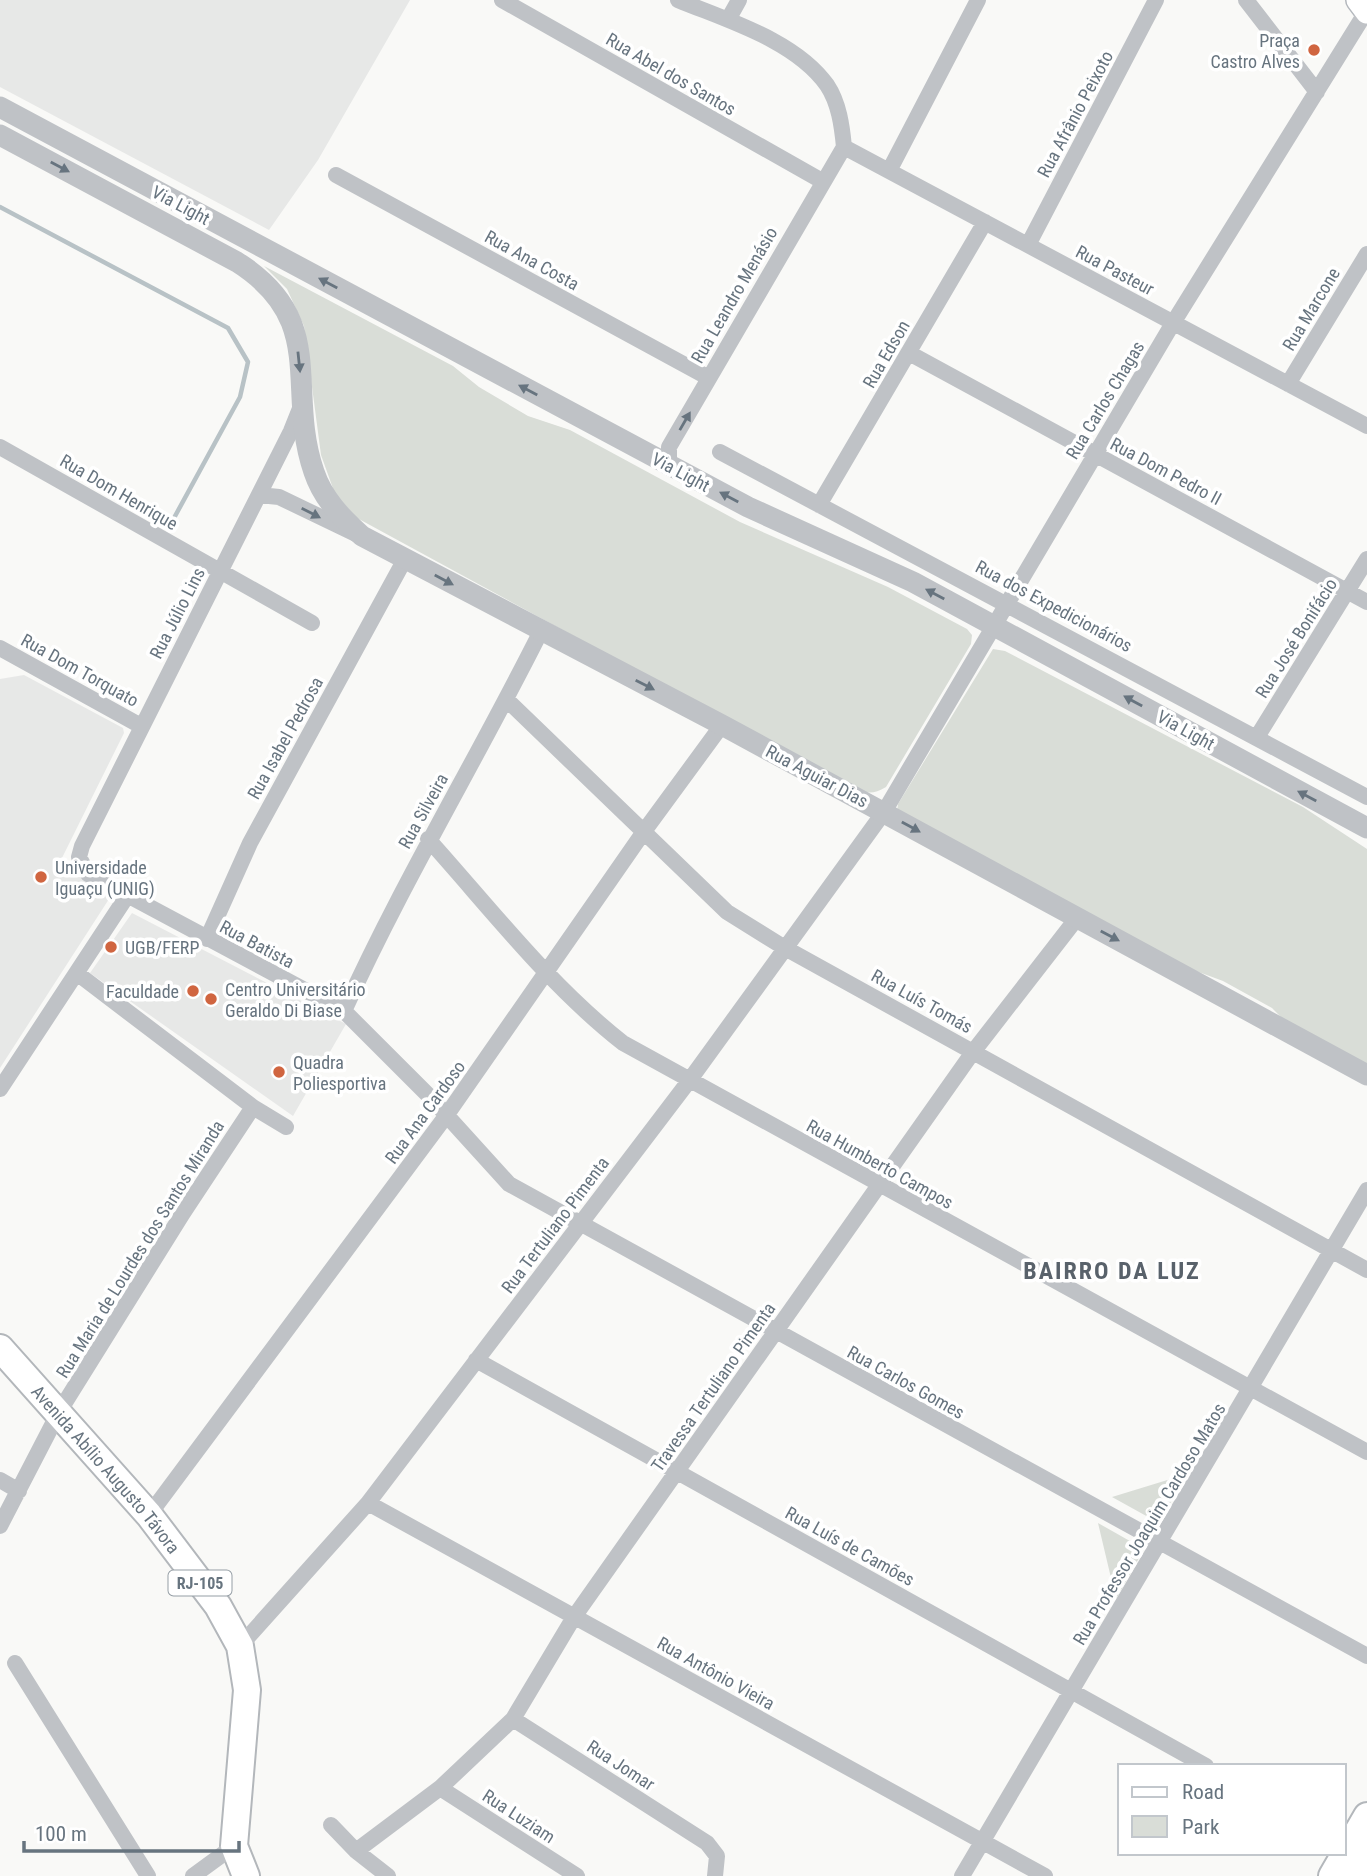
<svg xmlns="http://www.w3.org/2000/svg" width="1367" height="1876" viewBox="0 0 1367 1876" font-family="'Roboto Condensed',sans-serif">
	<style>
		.built { fill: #e7e8e7 }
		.green { fill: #d9ddd7 }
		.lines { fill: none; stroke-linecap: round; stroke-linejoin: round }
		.stream { stroke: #b8c2c6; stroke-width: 4.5 }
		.secondary-casing { stroke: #b4b8bd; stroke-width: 26 }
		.primary-casing { stroke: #b3b7bb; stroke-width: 30 }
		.minor { stroke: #bfc2c6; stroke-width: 16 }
		.tertiary { stroke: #bfc2c6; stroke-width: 21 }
		.secondary { stroke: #fff; stroke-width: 23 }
		.primary { stroke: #fff; stroke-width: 26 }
		.oneway { fill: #67747f }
		.poi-dot { fill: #d06540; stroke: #fff; stroke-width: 2.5 }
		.labels { text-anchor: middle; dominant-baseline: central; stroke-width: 7; stroke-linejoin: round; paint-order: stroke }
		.shield { fill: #fff; stroke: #959ea5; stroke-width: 2 }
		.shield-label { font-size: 16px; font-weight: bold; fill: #67747f }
		.poi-label { font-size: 18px; fill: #67747f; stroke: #fff; text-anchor: start }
		.street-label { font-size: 18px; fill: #67747f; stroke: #fff }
		.district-label { font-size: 24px; font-weight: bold; letter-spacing: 2px; fill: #59626b; stroke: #fff }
	</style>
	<rect width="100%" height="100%" fill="#f9f9f7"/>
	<path class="built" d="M0 0H410L318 160 269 230 0 87Z
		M24 675 123 728 124 733 59 864 107 891 109 899 0 1068V679Z
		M132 913 346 1024 293 1116 90 973Z"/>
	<path class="green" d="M264 266 453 366 479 387 528 416 570 430 740 522 888 587 967 629 972 635 971 644 886 787C874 794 868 794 855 789L357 518 335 494 321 455 304 326 287 289Z
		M993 649 1005 651 1303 807 1367 849V1068L1291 1027 1272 1008 1223 981 1169 961 897 812 898 804Z
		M1187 1474 1159 1523 1112 1497Z
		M1098 1523 1144 1549 1116 1599Z"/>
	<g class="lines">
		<path class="stream" d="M0 207 228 328 248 362 240 397 174 518"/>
		<defs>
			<path id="secondary" d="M1358 0 1367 12"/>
			<g id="primary">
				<path id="s1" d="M0 1348 149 1515 218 1606 240 1646 247 1690 234 1846 246 1876"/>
				<path d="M1332 1876 1367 1816"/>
				<path d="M1355 1876 1367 1854"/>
			</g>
		</defs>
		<use href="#secondary" class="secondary-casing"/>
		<use href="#primary" class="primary-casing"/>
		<path class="minor" d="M502 0 822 181
			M678 0C726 20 795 40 827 85 839 103 842 126 844 147
			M1246 0 1317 92
			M729 18 739 0
			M844 147 1367 426
			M889 171 978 0
			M336 175 709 378
			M1028 245 1156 0
			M909 353 1367 602
			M1288 384 1367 254
			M301 406 291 431 82 846 79 857 88 874 344 1011 430 1097 509 1184 1367 1656
			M0 447 312 623
			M720 452 1367 797
			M669 466V447L844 147
			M259 495 279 497 356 534
			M819 505 985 222
			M0 648 141 726
			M507 700 727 912 785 948 1367 1270
			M1257 737 1367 559
			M428 839C491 909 549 985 623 1043L1367 1452
			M207 939 250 843 405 559
			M78 974 253 1107 286 1127
			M344 1011C403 881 477 759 541 631
			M0 1089 127 896
			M476 1360 1206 1766
			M0 1480 19 1491
			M368 1503 1045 1876
			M149 1515 446 1116 645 830 722 725
			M0 1526 59 1412 183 1213 253 1107
			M240 1646 368 1503 689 1081 884 812 1173 323 1366 12
			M15 1663 148 1876
			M513 1719 707 1843 717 1856 715 1876
			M440 1788 577 1876
			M331 1825 356 1851 388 1876
			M356 1851 440 1788 513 1719 574 1617 973 1052 1077 918
			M193 1876 234 1846
			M962 1876 1367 1190"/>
		<path class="tertiary" d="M0 107 748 507 913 582 1367 828
			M0 135 237 262C330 321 285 388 314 472 323 499 342 518 362 536L722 725 1367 1075"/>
		<use href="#secondary" class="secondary"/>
		<use href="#primary" class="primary"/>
	</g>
	<defs><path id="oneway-solid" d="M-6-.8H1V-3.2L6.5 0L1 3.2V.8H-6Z" transform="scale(1.75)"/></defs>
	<g class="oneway">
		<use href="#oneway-solid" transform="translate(60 167) rotate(28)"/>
		<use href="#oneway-solid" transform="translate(328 283) rotate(-152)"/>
		<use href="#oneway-solid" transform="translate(299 362) rotate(84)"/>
		<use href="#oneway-solid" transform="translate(528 390) rotate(-152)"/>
		<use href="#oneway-solid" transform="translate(685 421) rotate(-60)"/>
		<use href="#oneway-solid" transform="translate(729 497) rotate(-152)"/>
		<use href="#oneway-solid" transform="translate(311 513) rotate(27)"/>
		<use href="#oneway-solid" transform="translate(444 580) rotate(28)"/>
		<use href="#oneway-solid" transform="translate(935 594) rotate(-152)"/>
		<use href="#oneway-solid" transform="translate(645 685) rotate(27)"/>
		<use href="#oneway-solid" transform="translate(1133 701) rotate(-151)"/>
		<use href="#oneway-solid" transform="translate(1307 796) rotate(-152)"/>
		<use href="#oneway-solid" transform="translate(911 827) rotate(29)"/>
		<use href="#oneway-solid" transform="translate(1110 936) rotate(28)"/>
	</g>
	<g class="poi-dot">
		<circle cx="1314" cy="50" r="7"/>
		<circle cx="41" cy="877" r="7"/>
		<circle cx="111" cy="947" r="7"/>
		<circle cx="193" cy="991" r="7"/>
		<circle cx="211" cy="999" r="7"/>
		<circle cx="279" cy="1072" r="7"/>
	</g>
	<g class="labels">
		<rect class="shield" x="168.5" y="1570.5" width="63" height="25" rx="5"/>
		<g class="shield-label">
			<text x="200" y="1583">RJ-105</text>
		</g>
		<g class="poi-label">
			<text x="1300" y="40" text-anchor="end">Praça<tspan x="1300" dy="21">Castro Alves</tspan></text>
			<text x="55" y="867">Universidade<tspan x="55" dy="21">Iguaçu (UNIG)</tspan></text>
			<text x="125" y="947">UGB/FERP</text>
			<text x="225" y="989">Centro Universitário<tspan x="225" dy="21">Geraldo Di Biase</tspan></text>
			<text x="179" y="991" text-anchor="end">Faculdade</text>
			<text x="293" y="1062">Quadra<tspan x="293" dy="21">Poliesportiva</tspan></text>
		</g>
		<g class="street-label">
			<text transform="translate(671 74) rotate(30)">Rua Abel dos Santos</text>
			<text transform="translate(1075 114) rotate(-62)">Rua Afrânio Peixoto</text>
			<text transform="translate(181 205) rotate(28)">Via Light</text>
			<text transform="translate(532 260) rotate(29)">Rua Ana Costa</text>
			<text transform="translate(1115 270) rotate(28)">Rua Pasteur</text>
			<text transform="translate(734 295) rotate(-60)">Rua Leandro Menásio</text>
			<text transform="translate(1311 309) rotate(-59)">Rua Marcone</text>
			<text transform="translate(886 354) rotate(-60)">Rua Edson</text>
			<text transform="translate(1105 400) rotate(-59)">Rua Carlos Chagas</text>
			<text transform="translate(1166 471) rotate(28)">Rua Dom Pedro II</text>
			<text transform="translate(681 472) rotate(28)">Via Light</text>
			<text transform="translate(119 492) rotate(30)">Rua Dom Henrique</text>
			<text transform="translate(1054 606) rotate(28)">Rua dos Expedicionários</text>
			<text transform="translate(177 613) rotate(-63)">Rua Júlio Lins</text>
			<text transform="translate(1296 638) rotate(-58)">Rua José Bonifácio</text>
			<text transform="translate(80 670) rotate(29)">Rua Dom Torquato</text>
			<text transform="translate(1186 730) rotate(29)">Via Light</text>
			<text transform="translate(285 738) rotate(-61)">Rua Isabel Pedrosa</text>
			<text transform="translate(817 776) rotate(28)">Rua Aguiar Dias</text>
			<text transform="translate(423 811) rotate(-61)">Rua Silveira</text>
			<text transform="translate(257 944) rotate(28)">Rua Batista</text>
			<text transform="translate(922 1001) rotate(29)">Rua Luís Tomás</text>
			<text transform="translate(425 1112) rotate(-54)">Rua Ana Cardoso</text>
			<text transform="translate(880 1164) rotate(29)">Rua Humberto Campos</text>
			<text transform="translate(555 1225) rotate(-53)">Rua Tertuliano Pimenta</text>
			<text transform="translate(140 1249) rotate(-58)">Rua Maria de Lourdes dos Santos Miranda</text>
			<text transform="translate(906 1382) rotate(29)">Rua Carlos Gomes</text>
			<text transform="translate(713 1387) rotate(-55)">Travessa Tertuliano Pimenta</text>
			<text stroke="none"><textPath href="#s1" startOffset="161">Avenida Abílio Augusto Távora</textPath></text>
			<text transform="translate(1149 1524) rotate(-59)">Rua Professor Joaquim Cardoso Matos</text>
			<text transform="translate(850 1546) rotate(29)">Rua Luís de Camões</text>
			<text transform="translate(716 1673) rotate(29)">Rua Antônio Vieira</text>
			<text transform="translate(621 1765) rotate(33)">Rua Jomar</text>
			<text transform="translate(519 1816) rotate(33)">Rua Luziam</text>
		</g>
		<g class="district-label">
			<text x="1112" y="1271">BAIRRO DA LUZ</text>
		</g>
	</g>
	<rect x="1118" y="1764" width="228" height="91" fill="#ffffff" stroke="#c2c7cc" stroke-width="2"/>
	<rect x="1132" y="1787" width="35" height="10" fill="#ffffff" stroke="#c2c7cc" stroke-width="2"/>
	<text x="1182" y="1799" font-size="21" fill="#67747f">Road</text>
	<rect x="1132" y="1816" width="35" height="21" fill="#d9ddd7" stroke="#c2c7cc" stroke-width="2"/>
	<text x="1182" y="1834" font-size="21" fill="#67747f">Park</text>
	<path d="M24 1841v10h215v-10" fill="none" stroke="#67747f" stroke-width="3.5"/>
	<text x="35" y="1841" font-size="21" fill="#67747f" stroke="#ffffff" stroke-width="5" paint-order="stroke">100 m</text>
</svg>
